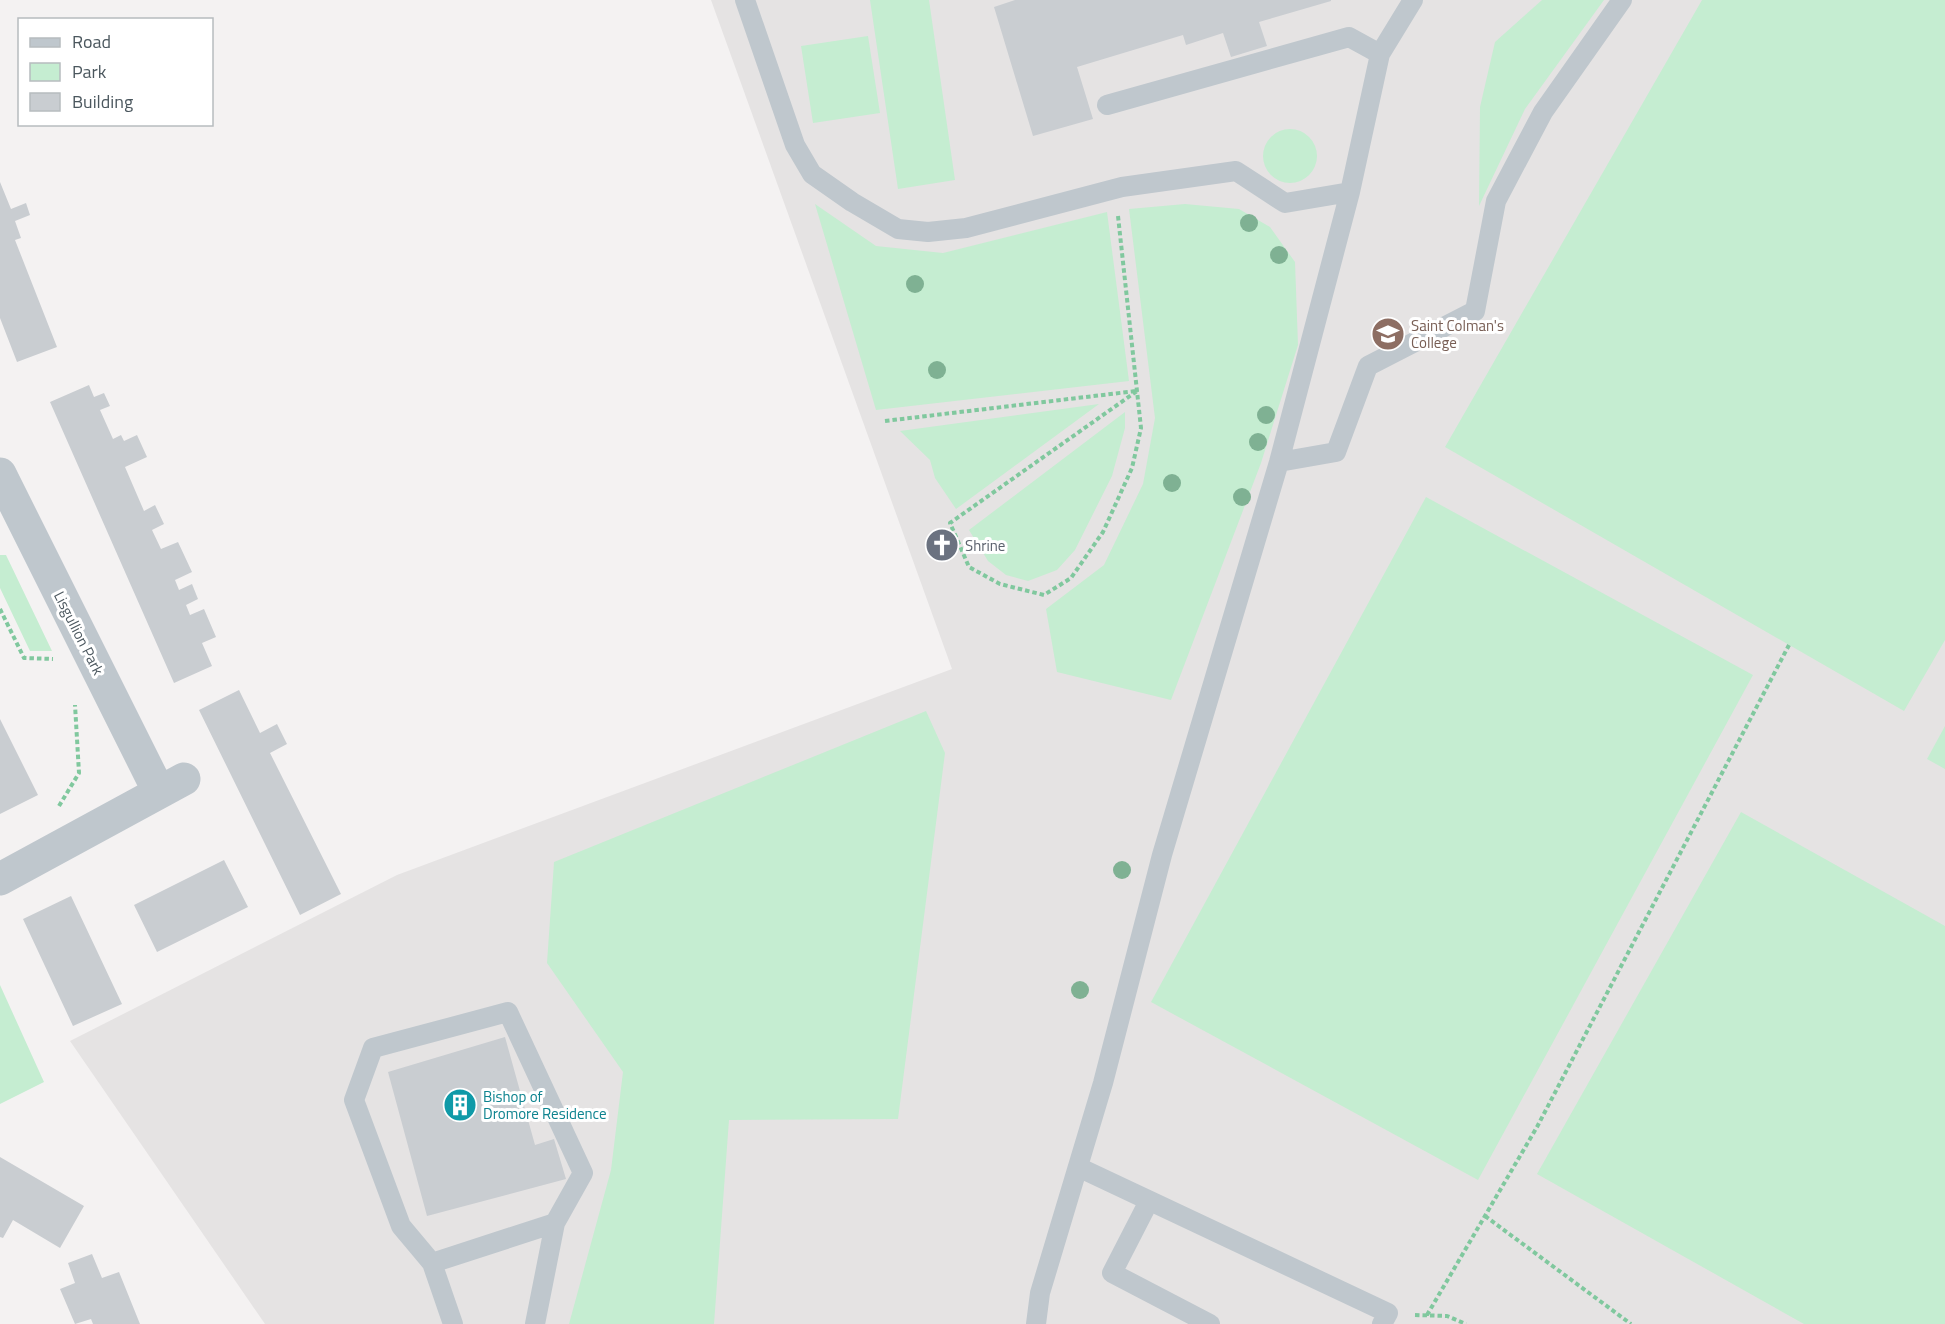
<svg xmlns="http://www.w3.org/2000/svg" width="1945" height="1324" viewBox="0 0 1945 1324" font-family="'Titillium Web',sans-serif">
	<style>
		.education { fill: #e5e3e3 }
		.green { fill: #c5edd1 }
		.building { fill: #c9cdd1 }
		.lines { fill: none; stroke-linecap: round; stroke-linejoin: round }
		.path { stroke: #80c89e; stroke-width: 4; stroke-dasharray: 4.5 3; stroke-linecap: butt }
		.lane { stroke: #bfc7cd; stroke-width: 20 }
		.street { stroke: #bfc7cd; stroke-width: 33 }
		.tree { fill: #7fb193 }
		.labels { text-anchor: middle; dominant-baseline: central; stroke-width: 6; stroke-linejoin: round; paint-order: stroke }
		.education-label { font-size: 15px; fill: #785e54; stroke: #fff; text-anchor: start }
		.worship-label { font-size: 15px; fill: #5b616d; stroke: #fff; text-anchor: start }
		.street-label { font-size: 15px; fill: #4b575e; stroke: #fff }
		.culture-label { font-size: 15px; fill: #0d838f; stroke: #fff; text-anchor: start }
	</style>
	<rect width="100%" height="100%" fill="#f4f2f2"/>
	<path class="education" d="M711 0H1945V1324H265L70 1041 397 875 952 669Z"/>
	<path class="green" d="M870 0H929L955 180 898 189Z
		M1542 0H1604L1525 109 1479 206 1480 107 1495 42Z
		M1702 0H1945V640L1904 711 1445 447Z
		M868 36 880 113 813 123 801 46Z
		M1263 156a27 27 0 1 1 54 0a27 27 0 1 1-54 0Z
		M815 204 876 246 943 253 1107 212 1129 381 876 410Z
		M1185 204 1239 209 1270 227 1295 262 1298 345 1261 463 1171 700 1057 672 1046 609 1104 565 1143 484 1155 418 1129 209Z
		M1099 404 956 509 935 478 930 460 900 431Z
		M1125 412V428L1112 476 1075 550 1057 570 1028 581 1006 575 988 561 969 530Z
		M1426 497 1753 675 1478 1180 1151 1002Z
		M0 555H6L52 651H30L0 588Z
		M926 711 945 753 898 1119 729 1120 714 1324H569L611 1170 623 1072 547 963 554 862Z
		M1945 726V769L1927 759Z
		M1741 812 1945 926V1324H1804L1537 1174Z
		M0 985 44 1082 0 1104Z"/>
	<path class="building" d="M1015 0H1331V1L1259 22 1267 46 1231 57 1223 33 1186 45 1183 35 1077 67 1093 119 1033 136 994 7Z
		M0 182 11 209 26 203 30 215 15 221 21 238 15 240 57 347 17 362 0 318Z
		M89 385 94 397 104 393 110 406 100 410 113 439 121 435 124 441 137 435 147 457 125 467 144 511 155 505 164 524 152 530 161 549 178 542 192 572 175 580 179 590 192 584 198 599 186 605 190 615 204 609 216 637 202 643 212 666 174 683 50 402Z
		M239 690 260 733 277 724 287 744 270 753 341 894 300 915 199 710Z
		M0 719 38 795 0 814Z
		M224 860 248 907 157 952 134 905Z
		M71 896 122 1004 73 1026 23 919Z
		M505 1037 535 1145 554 1139 566 1179 427 1216 388 1072Z
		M0 1157 84 1206 60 1248 13 1220 3 1238 0 1237Z
		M92 1254 102 1278 119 1272 140 1324H93L91 1319 75 1324 60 1289 75 1283 68 1263Z"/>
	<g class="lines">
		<path class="path" d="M1118 216 1141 428 1132 468 1103 532 1071 578 1044 595 1000 584 969 567 950 523 1137 391
			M885 421 1136 391
			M0 609 24 658 53 659
			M59 806 79 773 75 705
			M1485 1216 1631 1324
			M1415 1315 1447 1316 1466 1324
			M1427 1315 1537 1127 1789 645"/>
		<path class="lane" d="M745 0 795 145 812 174 852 202 898 229 928 232 966 228 1122 187 1236 171 1285 203 1350 192 1380 54 1413 0
			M1107 105 1349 37 1380 54
			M1279 462 1336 452 1368 366 1475 311 1496 201 1543 112 1622 0
			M1078 1167 1388 1313 1382 1324
			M1149 1201 1112 1273 1210 1324
			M432 1263 555 1223
			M453 1324 432 1263 401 1226 354 1100 373 1048 508 1012 583 1173 555 1223 535 1324
			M1036 1324 1040 1293 1103 1083 1162 855 1279 462 1350 192"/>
		<path class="street" d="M0 474 159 792
			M0 879 184 779"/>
	</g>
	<g class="tree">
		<circle cx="1249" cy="223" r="9"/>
		<circle cx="1279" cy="255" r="9"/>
		<circle cx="915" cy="284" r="9"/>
		<circle cx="937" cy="370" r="9"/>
		<circle cx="1266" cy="415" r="9"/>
		<circle cx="1258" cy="442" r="9"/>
		<circle cx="1172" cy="483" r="9"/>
		<circle cx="1242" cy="497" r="9"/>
		<circle cx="1122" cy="870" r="9"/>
		<circle cx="1080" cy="990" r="9"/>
	</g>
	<defs>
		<symbol id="school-disc" viewBox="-11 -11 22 22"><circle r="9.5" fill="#8d6e63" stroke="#fff"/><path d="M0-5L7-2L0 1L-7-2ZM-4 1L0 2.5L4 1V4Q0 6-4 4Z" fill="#fff"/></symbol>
		<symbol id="church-disc" viewBox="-11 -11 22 22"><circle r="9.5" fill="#6b7280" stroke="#fff"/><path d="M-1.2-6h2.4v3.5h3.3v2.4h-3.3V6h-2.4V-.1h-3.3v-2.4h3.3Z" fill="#fff"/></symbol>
		<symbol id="building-disc" viewBox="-11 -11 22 22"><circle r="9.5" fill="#0f9aa8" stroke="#fff"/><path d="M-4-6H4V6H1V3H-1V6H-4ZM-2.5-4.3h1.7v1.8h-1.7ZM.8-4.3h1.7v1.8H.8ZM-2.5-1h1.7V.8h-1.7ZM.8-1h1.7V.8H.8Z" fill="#fff"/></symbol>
	</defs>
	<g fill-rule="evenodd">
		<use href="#school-disc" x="1369" y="315" width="38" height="38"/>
		<use href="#church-disc" x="923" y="526" width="38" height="38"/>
		<use href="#building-disc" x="441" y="1086" width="38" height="38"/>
	</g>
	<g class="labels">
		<g class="education-label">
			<text x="1411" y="325">Saint Colman's<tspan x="1411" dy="17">College</tspan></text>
		</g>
		<g class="worship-label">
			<text x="965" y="545">Shrine</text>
		</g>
		<g class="street-label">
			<text transform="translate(79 633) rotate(63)">Lisgullion Park</text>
		</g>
		<g class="culture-label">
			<text x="483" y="1096">Bishop of<tspan x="483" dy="17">Dromore Residence</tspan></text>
		</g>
	</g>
	<rect x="18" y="18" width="195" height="108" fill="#ffffff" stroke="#b7bcbf" stroke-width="1.5"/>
	<rect x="30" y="38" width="30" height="9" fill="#bfc7cd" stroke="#b7bcbf" stroke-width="1.5"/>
	<text x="72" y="48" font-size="18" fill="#4b575e">Road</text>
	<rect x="30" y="63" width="30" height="18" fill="#c5edd1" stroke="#b7bcbf" stroke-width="1.5"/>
	<text x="72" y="78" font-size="18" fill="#4b575e">Park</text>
	<rect x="30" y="93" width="30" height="18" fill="#c9cdd1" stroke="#b7bcbf" stroke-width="1.5"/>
	<text x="72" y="108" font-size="18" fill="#4b575e">Building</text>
</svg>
